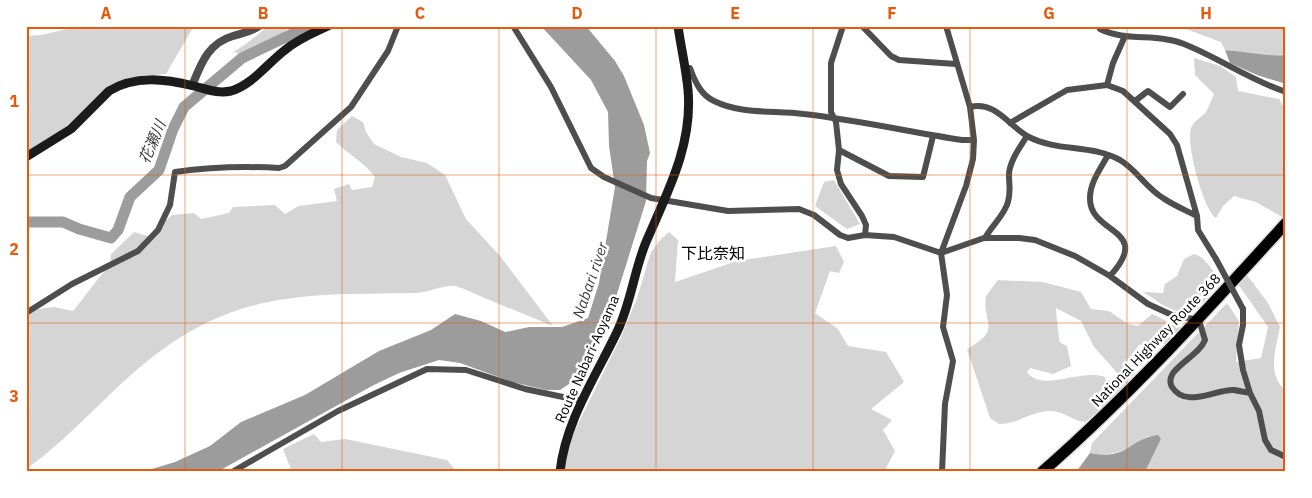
<svg xmlns="http://www.w3.org/2000/svg" width="1312" height="498" viewBox="0 0 1312 498" font-family="'IBM Plex Sans','Noto Sans JP',sans-serif">
	<style>
		.green { fill: #d5d5d5; fill-rule: evenodd }
		.water { fill: #9c9c9c }
		.lines { fill: none; stroke-linecap: round; stroke-linejoin: round }
		.river { stroke: #9c9c9c; stroke-width: 11 }
		.trunk-casing { stroke: #dbdbdb; stroke-width: 14 }
		.minor { stroke: #4e4e4e; stroke-width: 6 }
		.tertiary { stroke: #4e4e4e; stroke-width: 8 }
		.secondary { stroke: #1b1b1b; stroke-width: 9 }
		.trunk { stroke: #000; stroke-width: 11 }
		.minor-bridge { stroke: #4e4e4e; stroke-width: 6 }
		.grid { fill: none; stroke: #e8590c; stroke-width: 1; stroke-opacity: 0.55 }
		.labels { text-anchor: middle; dominant-baseline: central; stroke-width: 5; stroke-linejoin: round; paint-order: stroke }
		.street-label { font-size: 14px; fill: #000; stroke: #fff }
		.water-label { font-size: 15px; font-style: italic; fill: #3d3d3d; stroke: #fff }
		.quarter-label { font-size: 16px; fill: #000; stroke: #fff }
		.neatline { fill: none; stroke: #e8590c; stroke-width: 2 }
		.grid-label { font-size: 16px; text-anchor: middle; font-weight: bold; fill: #e8590c }
	</style>
	<rect width="100%" height="100%" fill="#fff"/>
	<path class="green" d="M81 26H194L166 74 128 78 106 90 69 128 26 155V36L41 35Z
		M267 26H289C278 42 252 58 233 52 240 49 261 33 267 26Z
		M1178 26H1286V55C1271 57 1241 51 1225 50L1221 42Z
		M1194 58 1220 66 1236 77 1238 91 1279 99 1286 111V213L1282 217 1256 202 1234 196 1223 206 1216 218C1203 210 1184 138 1192 126 1195 120 1202 117 1206 112 1209 107 1211 100 1214 94L1195 75Z
		M352 116 363 122 366 132 374 144 401 157 427 163 445 175 466 219 500 256 553 326C531 317 509 308 487 299 477 295 466 289 455 286 446 284 426 293 415 293 315 295 244 289 159 352 111 387 75 435 26 469V311L54 307 73 311C86 296 95 280 110 266L111 254 134 232 148 236 172 215 194 213 201 219 229 213 233 207 275 205 285 214 299 206 337 201 334 189 349 184 352 190 372 187 375 177C365 163 348 154 336 142L337 130Z
		M834 180 860 224 847 229 815 206 824 182Z
		M669 232 678 240 675 282 737 261 836 246 844 262 839 273 830 271 815 313 838 329 848 346 886 352 904 382 871 409 892 420 883 430 895 451 884 472H564L566 455 574 432 621 337 637 298 651 252 661 239Z
		M1194 254C1205 257 1211 268 1217 277 1213 294 1197 316 1177 311 1165 308 1153 298 1143 292L1163 293 1165 284 1177 276 1184 259Z
		M1247 275 1268 303 1280 327C1276 349 1266 374 1286 391V472H1145L1161 439 1148 436C1129 449 1113 458 1090 453L1092 443 1227 303 1239 321 1236 362 1261 358 1268 327 1238 284Z
		M998 280 1043 282 1081 292 1091 309 1109 311 1128 324 1138 326 1152 314 1181 328 1166 344 1158 342 1139 345 1126 362 1128 366 1136 370 1133 375 1110 402 1085 422C1072 421 1064 410 1048 411 1031 412 1017 424 999 424L990 418 967 349C1003 328 982 325 986 296ZM1056 308 1081 321 1094 347 1120 376 1108 390 1105 377C1081 368 1042 393 1027 372L1030 368 1053 374 1071 366 1067 346C1065 345 1062 344 1060 342 1059 340 1056 312 1056 308Z
		M314 434 321 442 345 439 447 460 457 472H292L283 449Z"/>
	<path class="water" d="M541 26H586L615 61 624 76 644 125 650 153 647 161 646 201 612 310 603 332 575 380 560 390H546L512 382 460 363 439 360 399 373 372 386 217 472H142L175 462 210 446 241 422 305 395 379 351 431 330 455 314 481 321 505 332 529 327H562L588 318 599 283 615 187 609 146 608 112 591 80Z
		M1225 50C1241 51 1271 57 1286 55V84L1257 75 1230 63Z
		M1158 435 1161 439 1145 472H1076L1090 453C1128 461 1130 438 1158 435Z"/>
	<g class="lines">
		<path class="river" d="M26 222H63L79 229 111 238 118 230 130 197 159 170 173 129 184 107 242 58 309 26"/>
		<defs>
			<path id="trunk" d="M1042 472C1130 395 1208 309 1286 223"/>
		</defs>
		<use href="#trunk" class="trunk-casing"/>
		<path class="minor" d="M513 26 551 87 591 168 604 177 651 198 728 211 799 209 814 215 840 235 848 238 865 235 894 237 941 253 984 238H1019L1035 240 1075 256 1110 276 1148 304 1172 315 1199 320 1205 340C1200 353 1182 361 1173 373 1170 378 1169 382 1172 387 1186 409 1215 389 1234 390 1239 391 1245 392 1250 393
			M843 26 831 63V112L836 122 839 150 837 170 841 184 862 216 866 225 865 235
			M862 26 891 56 899 60 956 64
			M1100 29C1126 42 1157 33 1184 44 1219 58 1250 80 1286 92
			M685 68H690C695 82 701 95 714 101 742 115 775 110 804 114 857 120 910 132 962 140H974
			M1107 85 1113 63 1125 36
			M1135 101 1148 91 1170 107 1183 94
			M970 107C997 101 1008 126 1029 137 1058 152 1091 144 1120 160 1137 170 1146 188 1163 198 1173 205 1185 210 1197 216
			M1010 123 1067 90 1107 85 1123 91 1170 134 1177 145 1197 216 1198 230 1216 259
			M839 150 889 176 923 177 933 136
			M1108 155C1101 168 1090 182 1090 198 1089 235 1154 228 1110 276
			M985 238C992 225 1004 216 1008 202 1011 191 1009 185 1009 175 1009 162 1020 147 1027 136
			M1243 309V325L1239 345 1243 370 1250 393 1259 411 1265 440 1271 450 1286 457
			M26 313 72 284 138 251 158 230 170 205 175 172C210 167 244 166 279 168L285 166 351 107 388 51 398 26
			M232 472 338 411 427 369 466 370 525 389 582 401
			M942 472 945 404 953 361 943 327 947 295 941 253 966 186 973 159 974 140 970 107 946 26"/>
		<path class="tertiary" d="M192 86C201 64 208 43 233 36 242 33 251 32 259 26"/>
		<path class="secondary" d="M26 157 71 129 109 91C135 75 165 79 194 86 207 89 217 94 231 91 252 85 268 63 285 50 298 39 313 33 328 26
			M560 472C565 422 596 376 617 332 631 303 634 271 646 242 667 193 693 145 688 90 686 68 681 48 678 26"/>
		<use href="#trunk" class="trunk"/>
		<path class="minor-bridge" d="M1216 259 1243 309"/>
	</g>
	<path class="grid" d="M185 26V472M342 26V472M499 26V472M656 26V472M813 26V472M970 26V472M1127 26V472M26 175H1286M26 323H1286"/>
	<g class="labels">
		<g class="street-label">
			<text transform="translate(1156 340) rotate(-46)">National Highway Route 368</text>
			<text transform="translate(587 359) rotate(-66)">Route Nabari-Aoyama</text>
		</g>
		<g class="water-label">
			<text transform="translate(152 142) rotate(-67)">花瀬川</text>
			<text transform="translate(590 280) rotate(-71)">Nabari river</text>
		</g>
		<g class="quarter-label">
			<text x="713" y="253">下比奈知</text>
		</g>
	</g>
	<rect width="1312" height="498" fill="none" stroke="#ffffff" stroke-width="55"/>
	<rect x="28" y="28" width="1256" height="442" class="neatline"/>
	<g class="grid-label">
		<text x="106" y="19">A</text>
		<text x="263" y="19">B</text>
		<text x="420" y="19">C</text>
		<text x="577" y="19">D</text>
		<text x="735" y="19">E</text>
		<text x="892" y="19">F</text>
		<text x="1049" y="19">G</text>
		<text x="1206" y="19">H</text>
		<text x="14" y="107">1</text>
		<text x="14" y="255">2</text>
		<text x="14" y="402">3</text>
	</g>
</svg>
